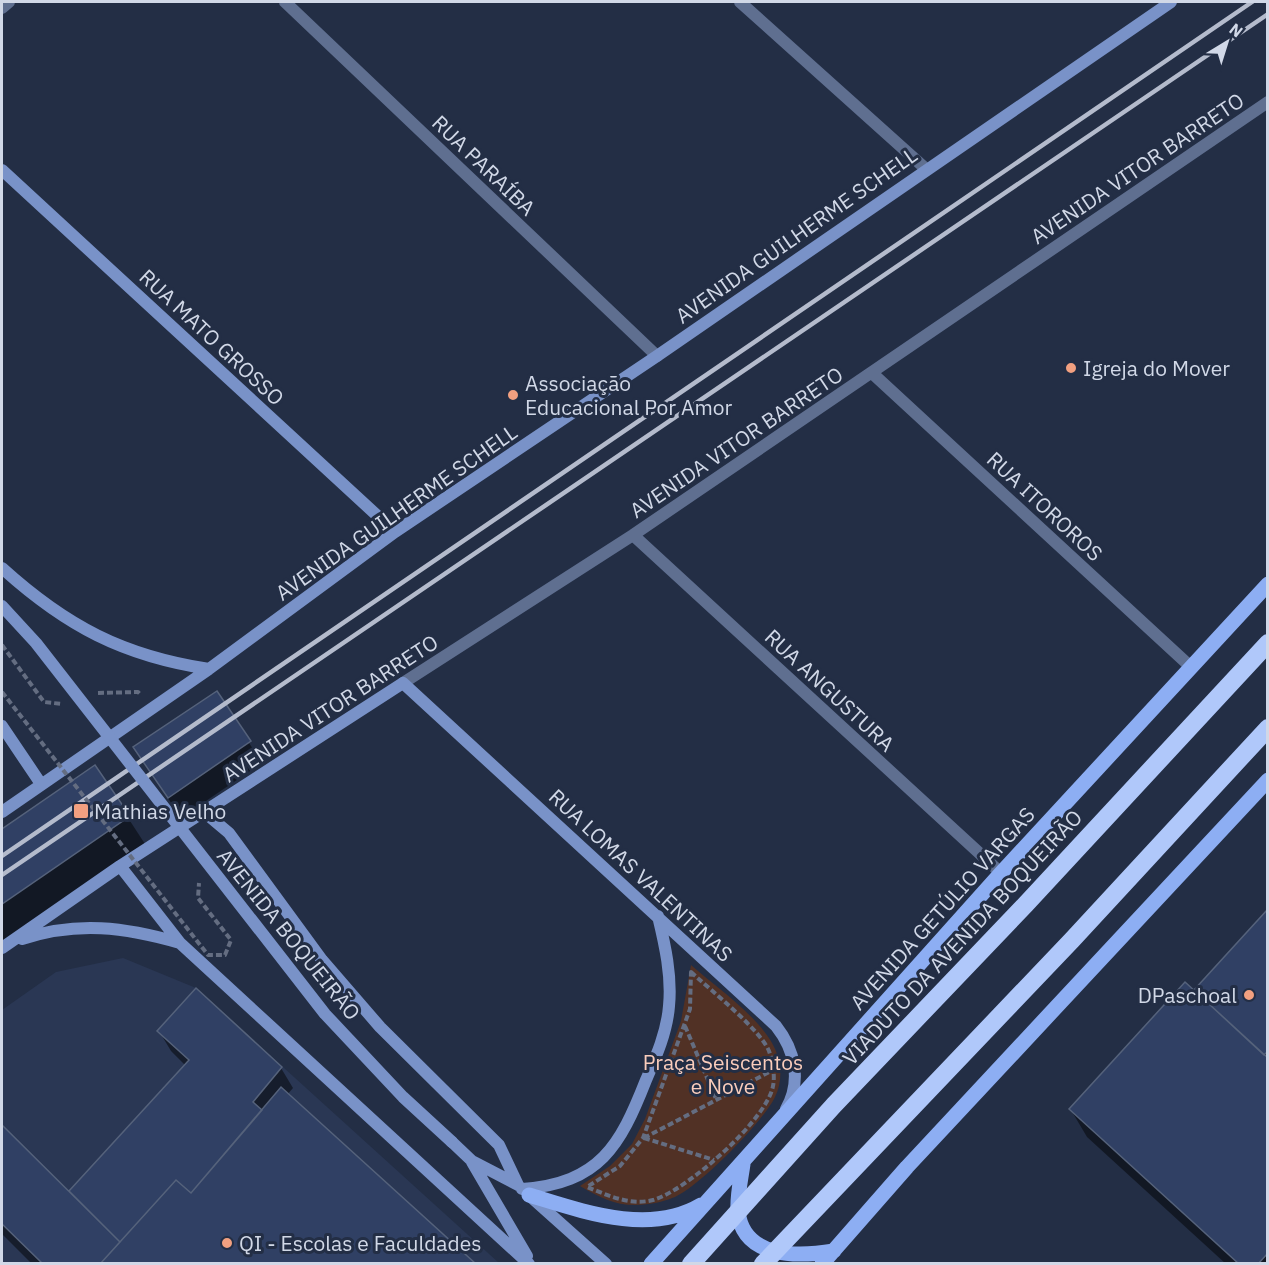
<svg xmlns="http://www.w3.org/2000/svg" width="1269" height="1265" viewBox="0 0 1269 1265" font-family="'IBM Plex Sans',sans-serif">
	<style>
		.built { fill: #2a3754 }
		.green { fill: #513125 }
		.shadow { fill: #0007 }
		.building { fill: #304064; stroke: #55627b; stroke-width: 1.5 }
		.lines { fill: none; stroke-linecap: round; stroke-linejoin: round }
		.path { stroke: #646d81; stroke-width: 4; stroke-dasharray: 6 3; stroke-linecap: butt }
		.street { stroke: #5f6f90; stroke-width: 12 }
		.secondary { stroke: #7992c8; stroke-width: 12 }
		.primary { stroke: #8daef3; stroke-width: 15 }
		.rail { stroke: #b4bbcc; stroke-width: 4.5 }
		.path-bridge { stroke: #646d81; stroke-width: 4; stroke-dasharray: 6 3; stroke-linecap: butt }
		.secondary-bridge { stroke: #7992c8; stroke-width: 12 }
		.highway-bridge { stroke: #b0c8fa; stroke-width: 18 }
		.poi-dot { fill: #f2a080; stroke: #232e45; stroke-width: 2 }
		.labels { text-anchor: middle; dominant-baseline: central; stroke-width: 6; stroke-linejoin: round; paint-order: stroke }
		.street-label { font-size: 21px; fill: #d1d8e7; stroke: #232e45 }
		.poi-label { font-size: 21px; fill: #d1d8e7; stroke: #232e45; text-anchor: start }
		.park-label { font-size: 21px; fill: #facdbc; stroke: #232e45 }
	</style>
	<rect width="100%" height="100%" fill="#232e45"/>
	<path class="built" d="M123 958 196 988 499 1263H2V1010L56 972Z"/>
	<path class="green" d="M691 965C717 988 769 1023 778 1057 782 1070 781 1085 775 1097 763 1122 700 1186 675 1197 668 1200 657 1203 649 1204 620 1208 604 1200 580 1186L610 1166 632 1144 645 1119 681 1021Z"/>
	<path class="shadow" d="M217 693 262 763 181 818 135 748Z
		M95 767 145 844 2 942V831Z
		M1268 911V1264H1226L1087 1137 1071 1110 1194 992Z
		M159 1031 281 1068 293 1088 287 1095 473 1264H32L2 1234V1127L69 1193 186 1066 171 1051Z"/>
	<path class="building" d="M217 691 251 741 168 798 133 747Z
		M95 765 130 816 2 904V829Z
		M1268 909V1051L1264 1055 1194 990Z
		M1185 982 1268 1058V1253L1258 1264H1239L1069 1109Z
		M196 988 282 1067 253 1102 262 1110 191 1193 176 1180 120 1242 69 1191 189 1060 157 1031Z
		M281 1087 476 1264H100L176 1180 191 1193Z
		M2 1125 120 1242 100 1264H43L2 1224Z"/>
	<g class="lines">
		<path class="path" d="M2 645 44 702 62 704
			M98 693 138 692 141 695
			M691 972C709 989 765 1033 770 1054 773 1063 775 1077 773 1086 767 1120 686 1191 653 1200 630 1206 607 1195 587 1187L620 1166 643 1138 690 1009Z
			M685 1026 716 1099
			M644 1138 773 1070
			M644 1138 714 1160"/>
		<path class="street" d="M285 2 657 356
			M740 2 926 169
			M2 8 9 2
			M872 373 1192 668
			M633 535 1001 873
			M403 683 633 535 1268 102"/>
		<path class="secondary" d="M2 170 395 532
			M2 568C66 626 123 656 209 669
			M2 726 41 784
			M2 812 209 669 395 532 657 356 1171 2
			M204 812 229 833 322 960 380 1027 499 1145 518 1185
			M120 866 180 943 529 1264
			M22 939C77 921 125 927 180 943
			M2 948 120 866 403 683 776 1026C795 1050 802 1081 786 1109
			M452 1142 472 1161 518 1185
			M472 1162 527 1256
			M522 1189C600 1183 620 1146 646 1080 656 1057 667 1032 669 1006 672 976 665 945 658 916
			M531 1197 606 1264"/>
		<path class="primary" d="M743 1164C741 1179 737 1195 738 1211 743 1259 798 1257 834 1251
			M529 1195C582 1211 649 1236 701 1205
			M651 1264 1001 873 1268 584
			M822 1264 907 1167 1268 780"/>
		<path class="rail" d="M2 856 1252 2
			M2 875 1268 14"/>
		<path class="path-bridge" d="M2 692 208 955H225L231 940 198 898 199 883"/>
		<path class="secondary-bridge" d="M2 606 36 643 325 1014 403 1097 452 1142"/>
		<path class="highway-bridge" d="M691 1264 834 1105 1026 904 1268 643
			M763 1264 1072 940 1268 728"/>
	</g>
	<g class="poi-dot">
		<circle cx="1071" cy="368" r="6"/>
		<circle cx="513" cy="395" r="6"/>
		<rect x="73" y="803" width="16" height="16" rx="3"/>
		<circle cx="1249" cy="995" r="6"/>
		<circle cx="227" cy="1243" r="6"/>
	</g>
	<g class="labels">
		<g class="street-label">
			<text transform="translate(484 165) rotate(44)">RUA PARAÍBA</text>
			<text transform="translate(1137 168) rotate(-34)">AVENIDA VITOR BARRETO</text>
			<text transform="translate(796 235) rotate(-35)">AVENIDA GUILHERME SCHELL</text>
			<text transform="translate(212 337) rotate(43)">RUA MATO GROSSO</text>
			<text transform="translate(736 442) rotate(-34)">AVENIDA VITOR BARRETO</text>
			<text transform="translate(1045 506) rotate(43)">RUA ITOROROS</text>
			<text transform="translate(396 512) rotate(-35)">AVENIDA GUILHERME SCHELL</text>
			<text transform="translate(830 690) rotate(43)">RUA ANGUSTURA</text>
			<text transform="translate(330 708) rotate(-33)">AVENIDA VITOR BARRETO</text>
			<text transform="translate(641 875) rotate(43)">RUA LOMAS VALENTINAS</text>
			<text transform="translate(942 908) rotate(-48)">AVENIDA GETÚLIO VARGAS</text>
			<text transform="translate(289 934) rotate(51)">AVENIDA BOQUEIRÃO</text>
			<text transform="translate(962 937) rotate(-47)">VIADUTO DA AVENIDA BOQUEIRÃO</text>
		</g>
		<g class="poi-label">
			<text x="1083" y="368">Igreja do Mover</text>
			<text x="525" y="383">Associação<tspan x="525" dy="24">Educacional Por Amor</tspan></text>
			<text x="94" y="811">Mathias Velho</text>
			<text x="1237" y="995" text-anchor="end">DPaschoal</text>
			<text x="239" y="1243">QI - Escolas e Faculdades</text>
		</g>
		<g class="park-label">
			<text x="723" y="1062">Praça Seiscentos<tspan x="723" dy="24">e Nove</tspan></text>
		</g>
	</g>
	<rect width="1269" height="1265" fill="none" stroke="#d1d8e7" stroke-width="6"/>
	<g transform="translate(1227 42) rotate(38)" stroke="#232e45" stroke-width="4.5" paint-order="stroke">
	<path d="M0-4.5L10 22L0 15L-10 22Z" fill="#d1d8e7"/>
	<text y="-9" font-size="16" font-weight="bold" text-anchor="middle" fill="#d1d8e7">N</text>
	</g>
</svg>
